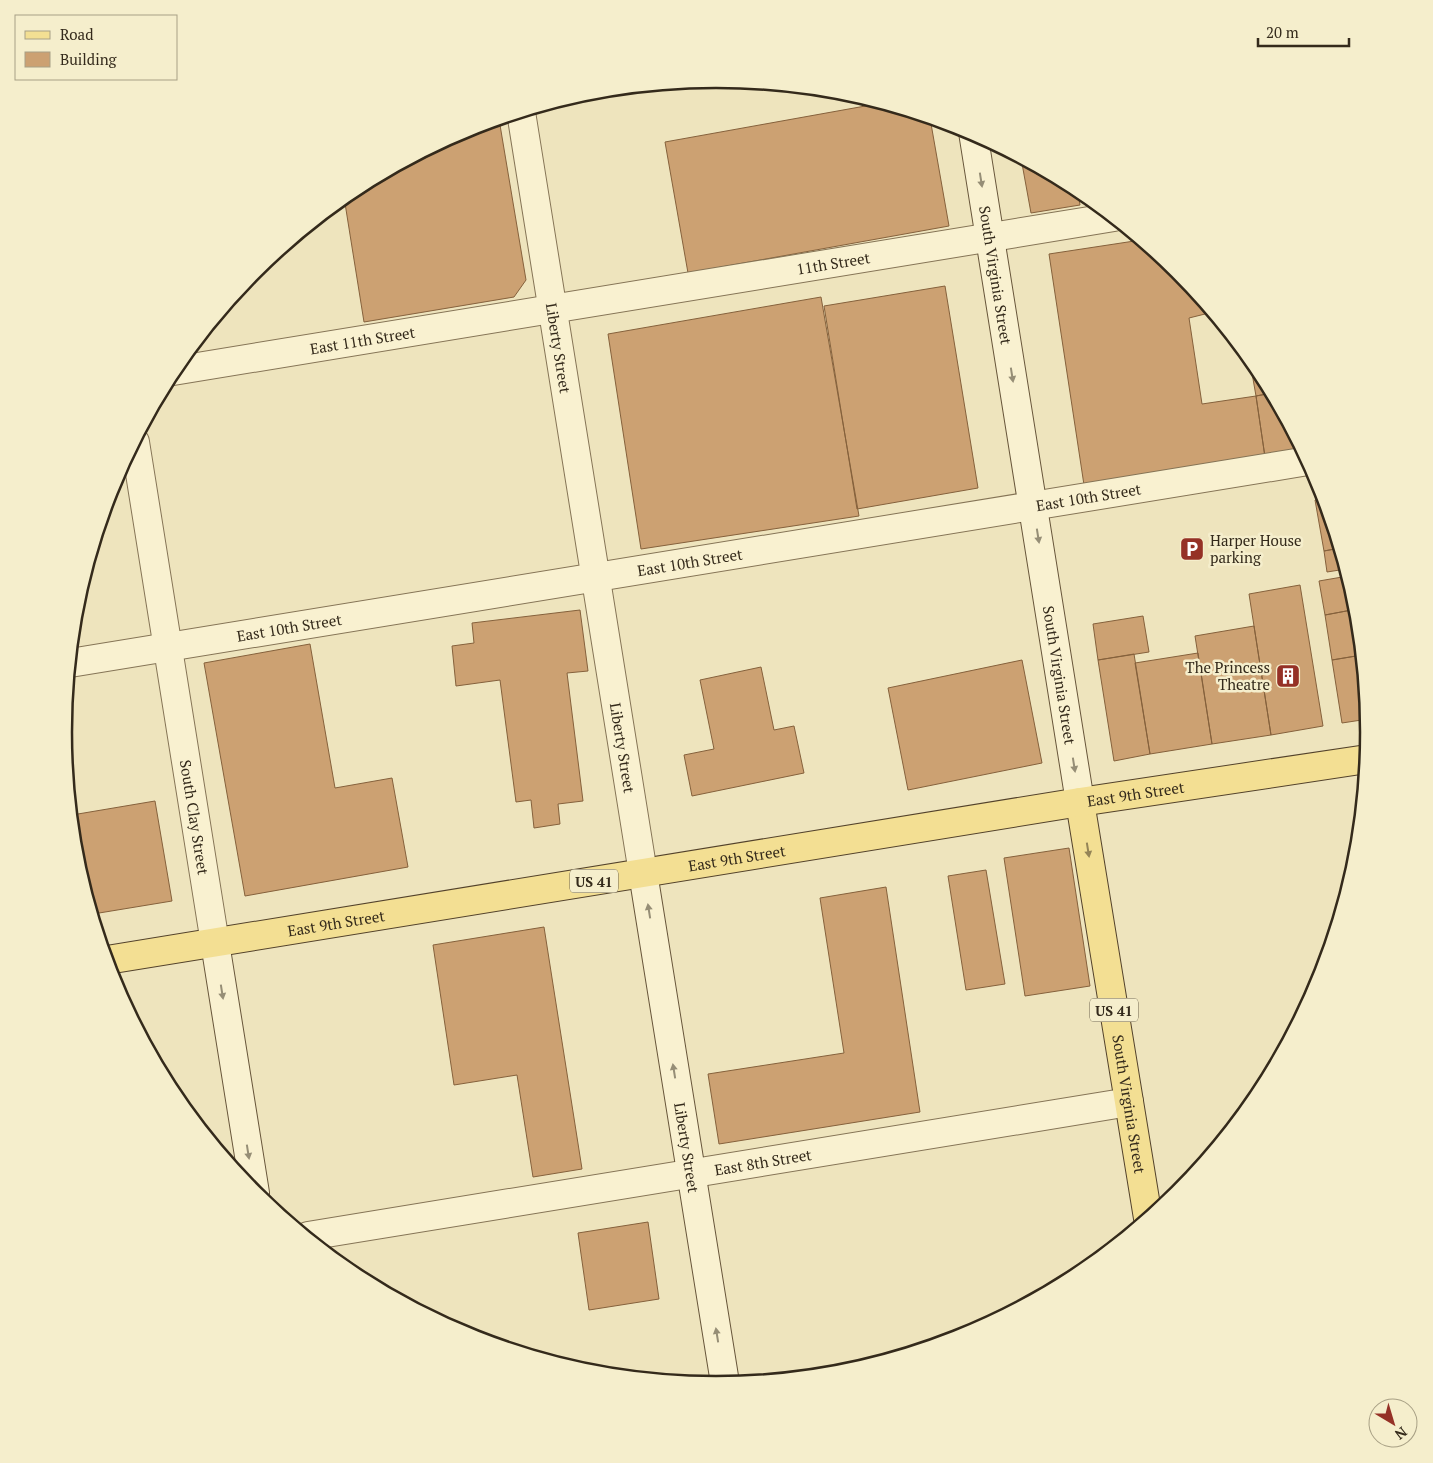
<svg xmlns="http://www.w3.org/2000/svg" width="1433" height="1463" viewBox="0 0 1433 1463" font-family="'PT Serif',serif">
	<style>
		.building { fill: #cca172; stroke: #85613c }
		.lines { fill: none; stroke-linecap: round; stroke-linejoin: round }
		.street-casing { stroke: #857456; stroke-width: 30 }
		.secondary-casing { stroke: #67553a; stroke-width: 30 }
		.primary-casing { stroke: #53422b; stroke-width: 30 }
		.street { stroke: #f9f1d0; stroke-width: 28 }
		.secondary { stroke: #f9f1d0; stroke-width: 28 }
		.primary { stroke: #f3df93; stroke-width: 28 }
		.oneway { fill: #968e76 }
		.oneway2 { fill: #948457 }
		.labels { text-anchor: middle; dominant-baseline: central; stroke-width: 5; stroke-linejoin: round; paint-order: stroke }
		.shield { fill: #f5eecc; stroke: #6e6550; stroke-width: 1 }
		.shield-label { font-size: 14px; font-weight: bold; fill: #342a1b }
		.street-label { font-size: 15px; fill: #342a1b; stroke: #f5eecc }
		.poi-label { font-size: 15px; fill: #342a1b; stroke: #f5eecc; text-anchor: start }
		.rim { fill: none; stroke: #342a1b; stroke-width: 2.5 }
	</style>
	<rect width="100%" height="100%" fill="#eee4bd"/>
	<path class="building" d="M882 103 930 118 949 226 688 273 665 142Z
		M499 119 526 280 514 297 364 322 344 197 354 189 467 128Z
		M1021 158 1077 188 1080 205 1031 213Z
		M1141 240 1178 270 1184 278 1186 286 1191 285 1213 312 1189 318 1202 404 1256 396 1265 457 1084 485 1049 254Z
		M945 286 978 488 857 509 824 306Z
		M821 297 859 516 641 549 608 334Z
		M1249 356 1259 369 1272 393 1256 396Z
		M1272 393 1304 453 1265 457 1256 396Z
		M1325 498 1340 548 1324 551 1315 500Z
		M1340 548 1346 569 1327 572 1324 551Z
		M1348 576 1357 609 1325 615 1319 581Z
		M1300 585 1323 726 1271 735 1249 594Z
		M1357 609 1362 655 1332 660 1325 615Z
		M580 610 588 671 567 673 583 801 558 804 560 824 534 828 531 800 516 802 500 680 456 686 452 646 474 643 472 623Z
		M1143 616 1149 652 1098 660 1093 624Z
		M1254 626 1271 735 1212 744 1195 636Z
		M310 644 335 788 392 778 408 867 245 896 204 663Z
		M1198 653 1212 744 1150 754 1135 663Z
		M1134 654 1150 754 1114 761 1098 660Z
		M1362 655 1368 719 1342 723 1332 660Z
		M1022 660 1042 763 908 790 888 688Z
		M761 667 774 730 794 726 804 773 692 796 684 755 714 749 700 680Z
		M155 801 172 901 93 914 76 859 72 815Z
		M1069 848 1090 986 1025 996 1004 858Z
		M986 870 1005 984 966 990 948 876Z
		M886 887 920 1112 719 1144 708 1074 844 1053 820 898Z
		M544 927 582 1169 533 1177 517 1075 454 1085 433 945Z
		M648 1222 659 1299 589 1310 578 1233Z"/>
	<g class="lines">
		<defs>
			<g id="street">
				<path id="s1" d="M521 112 643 873"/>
				<path id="s2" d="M173 371 1114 217"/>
				<path id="s3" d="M135 442 215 943"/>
				<path id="s4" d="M70 663 1308 461"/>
				<path id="s5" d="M308 1236 1129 1102"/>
			</g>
			<g id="secondary">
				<path id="s6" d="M973 132 1080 802"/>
				<path id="s7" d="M643 873 725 1383"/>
				<path d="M215 943 255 1193"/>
			</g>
			<g id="primary">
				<path id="s8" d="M1080 802 1148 1218"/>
				<path id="s9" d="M107 960 1080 802 1367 759"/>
			</g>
		</defs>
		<use href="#street" class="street-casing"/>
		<use href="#secondary" class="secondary-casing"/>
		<use href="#primary" class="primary-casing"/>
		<use href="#street" class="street"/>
		<use href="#secondary" class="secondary"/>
		<use href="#primary" class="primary"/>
	</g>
	<defs><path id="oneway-solid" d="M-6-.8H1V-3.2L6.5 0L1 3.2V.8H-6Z" transform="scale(1.25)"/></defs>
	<g class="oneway">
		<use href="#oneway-solid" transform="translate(981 180) rotate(81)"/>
		<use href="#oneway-solid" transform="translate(1012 375) rotate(81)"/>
		<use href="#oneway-solid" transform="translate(1038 536) rotate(81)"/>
		<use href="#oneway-solid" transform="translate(1074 765) rotate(81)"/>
		<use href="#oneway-solid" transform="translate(649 911) rotate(-99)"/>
		<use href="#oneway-solid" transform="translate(222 992) rotate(81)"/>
		<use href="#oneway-solid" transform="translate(674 1071) rotate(-99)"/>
		<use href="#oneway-solid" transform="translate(248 1152) rotate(81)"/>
		<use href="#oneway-solid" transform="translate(717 1335) rotate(-99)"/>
	</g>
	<use class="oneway2" href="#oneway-solid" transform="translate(1088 850) rotate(81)"/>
	<defs>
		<symbol id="parking-square" viewBox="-11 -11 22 22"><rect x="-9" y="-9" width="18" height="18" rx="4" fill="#953126" stroke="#f5eecc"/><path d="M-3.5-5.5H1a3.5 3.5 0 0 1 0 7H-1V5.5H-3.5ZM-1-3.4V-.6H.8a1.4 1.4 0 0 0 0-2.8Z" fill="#fff"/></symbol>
		<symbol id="building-square" viewBox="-11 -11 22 22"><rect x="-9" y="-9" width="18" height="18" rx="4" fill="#953126" stroke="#f5eecc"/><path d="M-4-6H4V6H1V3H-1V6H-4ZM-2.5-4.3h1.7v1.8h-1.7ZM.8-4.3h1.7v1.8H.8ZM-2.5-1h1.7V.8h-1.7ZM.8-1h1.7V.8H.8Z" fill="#fff"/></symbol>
	</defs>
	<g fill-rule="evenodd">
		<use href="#parking-square" x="1178" y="535" width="28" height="28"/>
		<use href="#building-square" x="1274" y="662" width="28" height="28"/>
	</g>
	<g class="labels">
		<g class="shield">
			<rect x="570" y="869.5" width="48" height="23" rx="4"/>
			<rect x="1090" y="998.5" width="48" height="23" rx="4"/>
		</g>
		<g class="shield-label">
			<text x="594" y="881">US 41</text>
			<text x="1114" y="1010">US 41</text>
		</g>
		<g class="street-label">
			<text stroke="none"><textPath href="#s2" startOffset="669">11th Street</textPath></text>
			<text stroke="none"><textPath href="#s6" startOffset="145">South Virginia Street</textPath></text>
			<text stroke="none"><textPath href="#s2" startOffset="192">East 11th Street</textPath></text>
			<text stroke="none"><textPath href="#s1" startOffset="239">Liberty Street</textPath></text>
			<text stroke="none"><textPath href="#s4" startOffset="1032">East 10th Street</textPath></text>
			<text stroke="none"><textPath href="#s4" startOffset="628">East 10th Street</textPath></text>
			<text stroke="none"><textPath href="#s4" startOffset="222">East 10th Street</textPath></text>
			<text stroke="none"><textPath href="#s6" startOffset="550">South Virginia Street</textPath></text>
			<text stroke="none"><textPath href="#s1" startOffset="644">Liberty Street</textPath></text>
			<text stroke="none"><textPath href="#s9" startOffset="1042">East 9th Street</textPath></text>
			<text stroke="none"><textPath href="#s3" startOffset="380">South Clay Street</textPath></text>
			<text stroke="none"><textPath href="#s9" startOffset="638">East 9th Street</textPath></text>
			<text stroke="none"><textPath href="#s9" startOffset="232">East 9th Street</textPath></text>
			<text stroke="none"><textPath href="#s8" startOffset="306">South Virginia Street</textPath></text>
			<text stroke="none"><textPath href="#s7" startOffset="278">Liberty Street</textPath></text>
			<text stroke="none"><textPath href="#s5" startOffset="461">East 8th Street</textPath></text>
		</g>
		<g class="poi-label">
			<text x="1210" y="540">Harper House<tspan x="1210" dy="17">parking</tspan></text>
			<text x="1270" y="667" text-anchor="end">The Princess<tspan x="1270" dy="17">Theatre</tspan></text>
		</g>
	</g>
	<path d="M0 0H1433V1463H0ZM72 732a644 644 0 1 1 1288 0a644 644 0 1 1-1288 0Z" fill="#f5eecc" fill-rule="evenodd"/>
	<path class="rim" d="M72 732a644 644 0 1 1 1288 0a644 644 0 1 1-1288 0Z"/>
	<rect x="15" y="15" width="162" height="65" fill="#f5eecc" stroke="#a8a085"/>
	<rect x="25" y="31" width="25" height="8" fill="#f3df93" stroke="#a8a085"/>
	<text x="60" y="40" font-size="15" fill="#342a1b">Road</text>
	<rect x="25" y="52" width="25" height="15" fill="#cca172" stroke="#a8a085"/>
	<text x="60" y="65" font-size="15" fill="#342a1b">Building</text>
	<g transform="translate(1393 1423) rotate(142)"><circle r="24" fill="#f5eecc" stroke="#a8a085"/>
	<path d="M0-4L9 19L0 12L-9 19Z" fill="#953126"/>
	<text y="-8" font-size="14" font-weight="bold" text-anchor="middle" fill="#342a1b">N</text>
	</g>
	<path d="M1258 38v8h91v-8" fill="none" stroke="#342a1b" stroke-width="2.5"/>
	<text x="1266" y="38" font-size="15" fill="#342a1b" stroke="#f5eecc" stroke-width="4" paint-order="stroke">20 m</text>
</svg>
